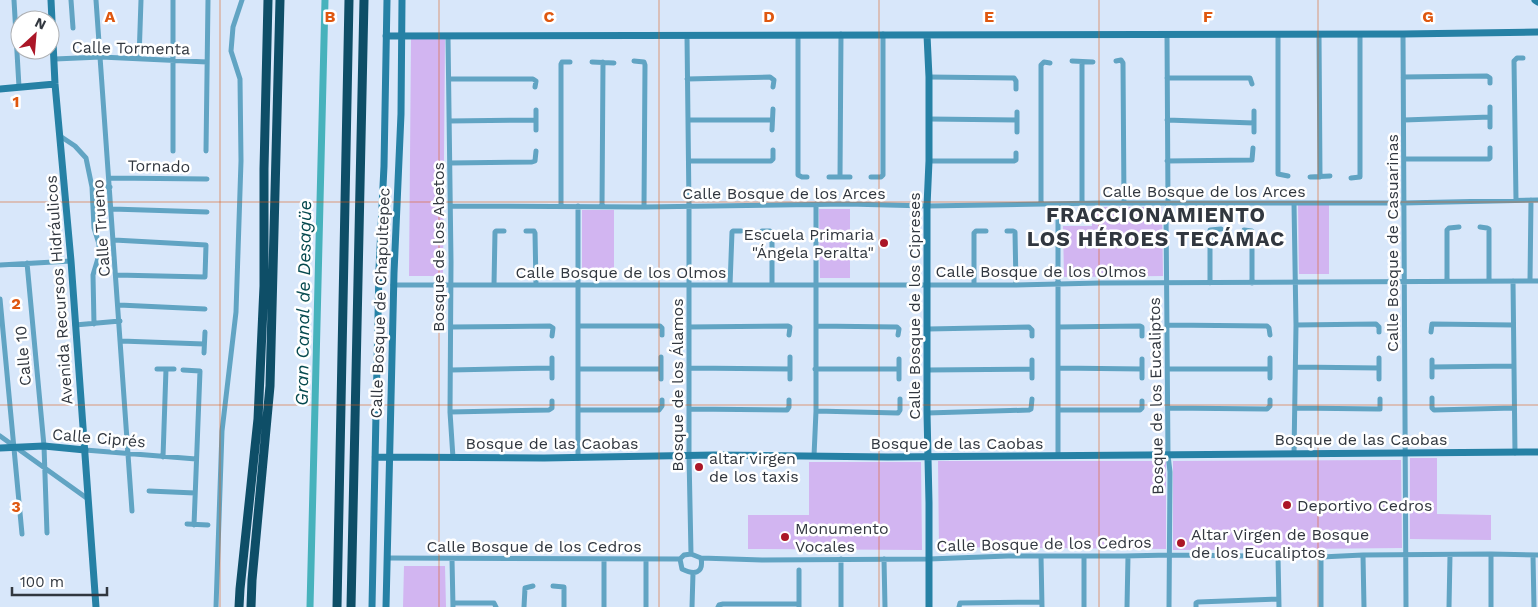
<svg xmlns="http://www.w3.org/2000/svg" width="1538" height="607" viewBox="0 0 1538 607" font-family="'Work Sans',sans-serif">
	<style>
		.green { fill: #d2b5f1 }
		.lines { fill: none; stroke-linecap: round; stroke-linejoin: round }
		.canal { stroke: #47b2bc; stroke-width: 7 }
		.street { stroke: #61a4c3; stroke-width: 5 }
		.secondary { stroke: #2681a5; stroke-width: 7 }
		.highway { stroke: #0e4e67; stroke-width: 9 }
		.grid { fill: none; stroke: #df570f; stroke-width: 1; stroke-opacity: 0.55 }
		.poi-dot { fill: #ab1627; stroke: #fff; stroke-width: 2 }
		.labels { text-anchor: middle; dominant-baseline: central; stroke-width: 5; stroke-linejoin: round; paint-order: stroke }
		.street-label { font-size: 16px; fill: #31373f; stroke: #fff }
		.poi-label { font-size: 16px; fill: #31373f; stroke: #fff; text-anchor: start }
		.water-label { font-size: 18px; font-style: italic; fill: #05494e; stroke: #fff }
		.district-label { font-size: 21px; font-weight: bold; letter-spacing: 1px; fill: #31373f; stroke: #fff }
		.grid-label { font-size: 16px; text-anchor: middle; font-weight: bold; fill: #df570f; stroke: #fff; stroke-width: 5; stroke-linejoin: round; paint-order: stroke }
	</style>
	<rect width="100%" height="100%" fill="#d8e7fa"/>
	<path class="green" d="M411 39H445L443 276H409Z
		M1298 205H1329V274H1299Z
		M1092 207H1162L1163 276 1064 277 1063 226H1092Z
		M819 209H850V278H820Z
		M582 210H614V279H582Z
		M1410 458H1437V514L1491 515V540L1410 539Z
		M1401 460 1402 548 1173 550V461Z
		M938 461H1166V549L939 547Z
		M809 462H921L922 550 748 549V515H809Z
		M404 566H445L446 607H403Z"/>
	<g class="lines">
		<path class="canal" d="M310 607 325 0"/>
		<path class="street" d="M14 0 19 87
			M71 0 73 28
			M96 0 132 511
			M1167 34 1168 204 1166 212 1168 455 1170 472 1169 607
			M1278 34V174L1288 176
			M1403 34 1406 607
			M798 35V175L802 177H807
			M1319 35 1320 177
			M448 36 451 262 450 412 453 458
			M687 36 689 206V456L691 554
			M55 59 101 57 207 62
			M139 59 141 0
			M634 61 644 62 645 65 644 207
			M1072 61 1093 62
			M1116 61 1121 60 1123 63 1124 203
			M592 62 614 63
			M929 77 1014 78 1016 81V89
			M1403 77 1487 76 1490 78V83
			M1167 78H1250L1252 84
			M449 79H533L536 81 535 87
			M687 79 770 77 774 80 773 87
			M1017 112V132
			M929 119 1017 120
			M688 120H772
			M1167 120 1254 123
			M1404 120 1490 117
			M449 121 536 120
			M1490 127V107
			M536 130V110
			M772 130 773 109
			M1254 132V111
			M60 136 75 146 86 158 92 187 94 228 99 244V255L93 275 94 324
			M173 151V0
			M206 151 208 0
			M1404 159H1489L1490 158V148
			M689 161H771L773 159V150
			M929 161H1014L1016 160V153
			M1167 161 1252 160 1253 148
			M450 163 532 162 535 161 536 151
			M829 177H850
			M840 177 841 34
			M871 177H881L883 175V34
			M1310 177 1330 176
			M110 178 207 179
			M1351 178 1360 177V34
			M92 187H110
			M1516 200 1514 61 1517 58H1523
			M1041 204V65L1044 62 1050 63
			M1058 204V456
			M1082 204V62
			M451 206 644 207 848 204 927 206 1100 203H1404L1538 200
			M561 206V64L562 62H570
			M578 206V458
			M602 207 603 62
			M112 209 207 212
			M1480 227 1487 228 1489 229V280
			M1244 230 1252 231V283
			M526 231H534L535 233 536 285
			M762 231H770L772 233V284
			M1007 231H1013L1015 232 1016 285
			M114 240 206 245 205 277 116 275
			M27 263 44 446 47 533
			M0 265 71 261
			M1447 281V230L1449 228 1459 227
			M1513 281 1515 453
			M1530 281 1531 200
			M1210 283V230L1221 229
			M393 285H1016L1100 283 1538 281
			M494 285 495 232 496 231H504
			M730 285 732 232 733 231H741
			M974 285V233L976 231H986
			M0 299 22 534
			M119 305 205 309
			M75 325 120 321
			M1167 325 1267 326 1269 328 1270 335
			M1296 325 1376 324 1379 327V332
			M578 326H660L662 328V335
			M816 326 897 327 899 329 898 335
			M451 327 550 326 553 328 552 336
			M689 327 788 326 790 327 789 335
			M1059 327 1140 326 1142 327V336
			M928 329 1029 327 1032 330V336
			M1431 332 1432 324 1513 325
			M121 341 204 344
			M204 353 205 332
			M661 357V379
			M790 357V379
			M552 358V378
			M1379 358V379
			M899 359V379
			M1432 360V377
			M1296 367 1379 368
			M1432 367 1514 366
			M689 368 790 369
			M1058 368 1142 369
			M157 369H174
			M578 369H661
			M815 369H899
			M1168 369H1270
			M183 370 200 371 194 525
			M451 370 552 368
			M927 370 1032 369
			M1032 378V360
			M1142 378V359
			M1270 378V358
			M1432 398V408L1434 410 1514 408
			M1168 408 1267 409 1270 406V400
			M1296 408 1378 409H1380V399
			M689 409 787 410 789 407V400
			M578 410H659L662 406V400
			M1059 410H1140L1142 408V401
			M816 411 898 413 900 410V399
			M450 412 549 410 552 408V401
			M927 413 1029 410 1031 409 1032 399
			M0 436 88 499
			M85 450 196 459
			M1294 454 1296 325 1294 203
			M814 456 816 411V204
			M163 457 166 369
			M149 491 195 493
			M187 524 208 525
			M691 554 701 558C704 574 694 575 682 569L680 559 684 555Z
			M1491 554V607
			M1363 555 1364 607
			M1533 555 1534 607
			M1041 556 1042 607
			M1084 556V607
			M1278 556 1279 607
			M1321 557V607
			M387 558 680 559
			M701 558 762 560 929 559 1008 556H1124L1170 555 1321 557 1363 555 1491 554 1538 555
			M452 559 453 607
			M604 559V607
			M646 559V607
			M841 559V607
			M884 559 885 607
			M553 586 564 587V607
			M453 603H494L496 607
			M216 607 222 431 236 312 241 161 240 79 231 51 233 27 242 0
			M524 607 525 588 533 586
			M692 607 693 573
			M718 607 719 605 723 604H799
			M799 607V570
			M959 607 960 603 1042 602
			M1127 607 1128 556
			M1196 607V603L1198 602 1278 599
			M1449 607 1450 555"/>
		<path class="secondary" d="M51 0 55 84 71 261 96 607
			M1535 0 1538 2
			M927 35 929 77V161L927 206V413L929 503V607
			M386 36 1403 34 1538 32
			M0 89 55 84
			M0 448 44 446 85 450
			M375 457 544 458 714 455 888 457 1538 452
			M372 607 379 269 384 166 387 0
			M386 607 394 273 401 114 402 0"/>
		<path class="highway" d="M239 607 240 589 258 419 264 286V169L268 0
			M251 607 252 580 270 386 280 0
			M337 607 349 0
			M351 607 364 0"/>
	</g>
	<path class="grid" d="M220 0V607M439 0V607M659 0V607M879 0V607M1099 0V607M1318 0V607M0 202H1538M0 405H1538"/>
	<g class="poi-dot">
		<circle cx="884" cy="243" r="5"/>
		<circle cx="699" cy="467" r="5"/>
		<circle cx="1287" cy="505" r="5"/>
		<circle cx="785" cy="537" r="5"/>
		<circle cx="1181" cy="543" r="5"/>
	</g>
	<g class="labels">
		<g class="street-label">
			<text transform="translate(131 48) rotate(1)">Calle Tormenta</text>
			<text transform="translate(159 166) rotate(1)">Tornado</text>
			<text x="1204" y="191">Calle Bosque de los Arces</text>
			<text x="784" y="193">Calle Bosque de los Arces</text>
			<text transform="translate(101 228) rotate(-94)">Calle Trueno</text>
			<text transform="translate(1392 243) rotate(-90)">Calle Bosque de Casuarinas</text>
			<text transform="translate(438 247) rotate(-90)">Bosque de los Abetos</text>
			<text x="1041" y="271">Calle Bosque de los Olmos</text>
			<text x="621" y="272">Calle Bosque de los Olmos</text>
			<text transform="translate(59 290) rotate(-94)">Avenida Recursos Hidráulicos</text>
			<text transform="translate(380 303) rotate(-88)">Calle Bosque de Chapultepec</text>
			<text transform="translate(914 306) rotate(-90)">Calle Bosque de los Cipreses</text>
			<text transform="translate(23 356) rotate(-95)">Calle 10</text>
			<text transform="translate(677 385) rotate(-90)">Bosque de los Álamos</text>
			<text transform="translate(1156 396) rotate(-91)">Bosque de los Eucaliptos</text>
			<text transform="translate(99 438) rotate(5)">Calle Ciprés</text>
			<text x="1361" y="439">Bosque de las Caobas</text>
			<text x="552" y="443">Bosque de las Caobas</text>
			<text x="957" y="443">Bosque de las Caobas</text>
			<text transform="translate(1044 544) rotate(-1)">Calle Bosque de los Cedros</text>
			<text x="534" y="546">Calle Bosque de los Cedros</text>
		</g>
		<g class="poi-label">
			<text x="874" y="234" text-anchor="end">Escuela Primaria<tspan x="874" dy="18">"Ángela Peralta"</tspan></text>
			<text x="709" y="458">altar virgen<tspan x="709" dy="18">de los taxis</tspan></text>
			<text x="1297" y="505">Deportivo Cedros</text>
			<text x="795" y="528">Monumento<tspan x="795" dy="18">Vocales</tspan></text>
			<text x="1191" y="534">Altar Virgen de Bosque<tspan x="1191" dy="18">de los Eucaliptos</tspan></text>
		</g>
		<g class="water-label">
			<text transform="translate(303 303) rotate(-89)">Gran Canal de Desagüe</text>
		</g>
		<g class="district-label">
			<text x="1156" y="214">FRACCIONAMIENTO<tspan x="1156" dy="24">LOS HÉROES TECÁMAC</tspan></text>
		</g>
	</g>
	<g class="grid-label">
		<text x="110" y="22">A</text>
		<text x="330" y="22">B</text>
		<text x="549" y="22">C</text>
		<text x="769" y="22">D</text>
		<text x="989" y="22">E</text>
		<text x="1208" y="22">F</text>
		<text x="1428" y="22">G</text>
		<text x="16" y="107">1</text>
		<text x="16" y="309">2</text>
		<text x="16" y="512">3</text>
	</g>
	<g transform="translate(35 35) rotate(26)"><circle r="24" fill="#ffffff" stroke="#adafb2"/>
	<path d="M0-4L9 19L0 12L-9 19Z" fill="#ab1627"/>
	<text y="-8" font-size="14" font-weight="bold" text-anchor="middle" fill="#31373f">N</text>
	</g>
	<path d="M12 587v8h95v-8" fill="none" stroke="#31373f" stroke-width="2.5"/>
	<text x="20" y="587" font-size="15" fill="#31373f" stroke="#ffffff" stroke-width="4" paint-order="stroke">100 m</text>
</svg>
